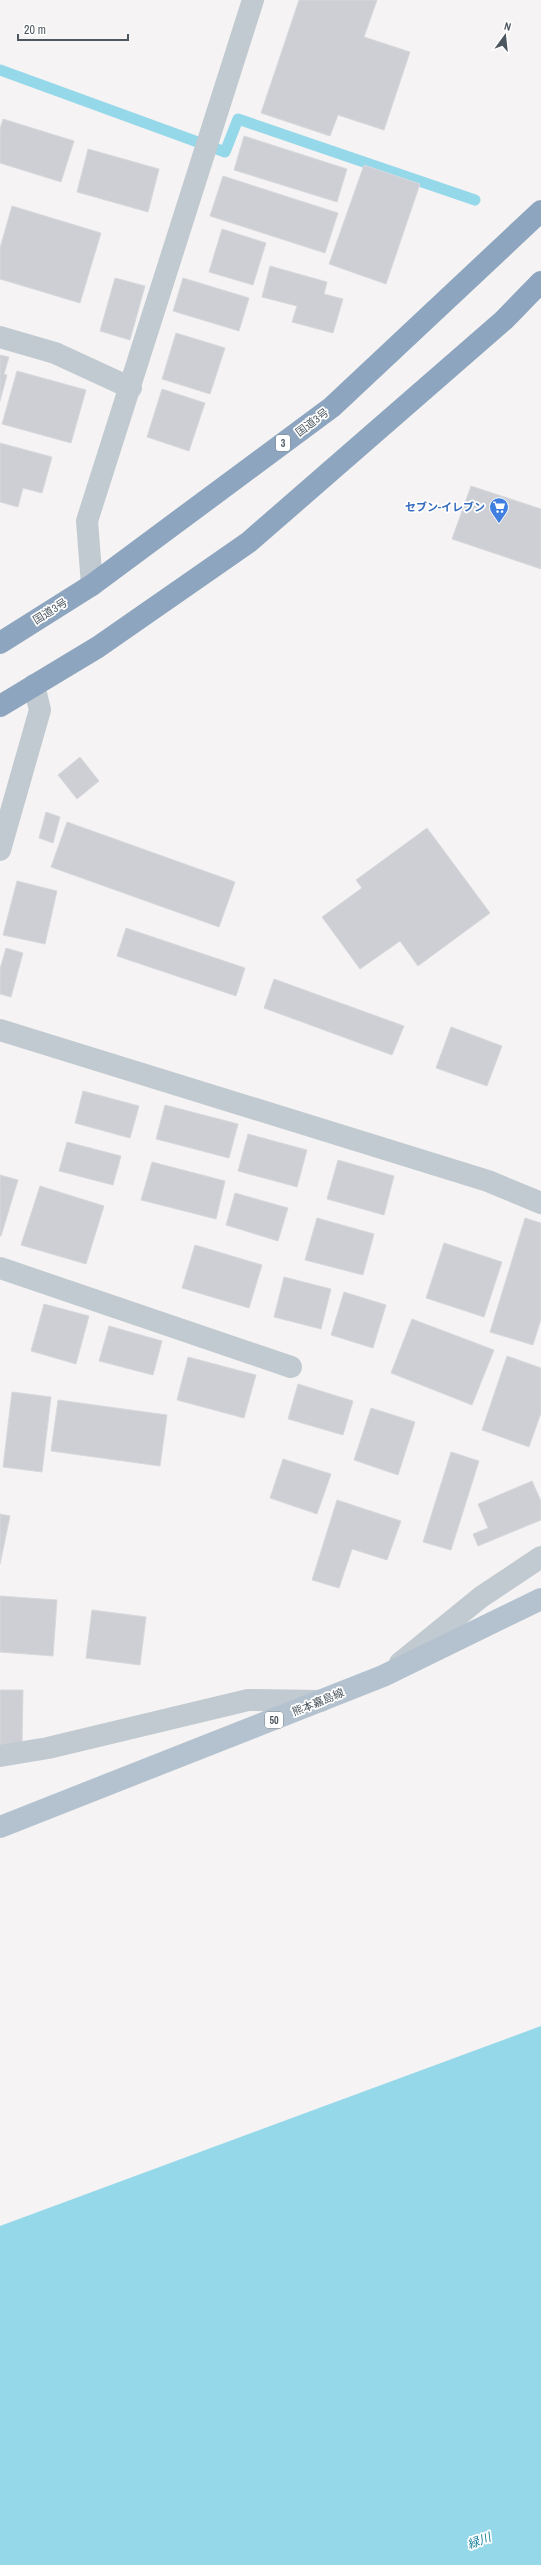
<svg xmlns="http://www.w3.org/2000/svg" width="541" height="2565" viewBox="0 0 541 2565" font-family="'Archivo Narrow','Noto Sans JP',sans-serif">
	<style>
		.water { fill: #94d8ea }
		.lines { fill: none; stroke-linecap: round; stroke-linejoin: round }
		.stream { stroke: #94d8ea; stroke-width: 11 }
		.building { fill: #cdcfd4; stroke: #d7d9dd }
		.minor { stroke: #c1cad0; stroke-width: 22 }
		.major { stroke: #b4c2cf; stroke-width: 22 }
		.highway { stroke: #8da5be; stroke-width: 22 }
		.labels { text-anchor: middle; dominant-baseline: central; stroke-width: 3.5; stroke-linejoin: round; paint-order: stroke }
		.shield { fill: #fff; stroke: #81898f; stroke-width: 1 }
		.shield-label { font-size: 10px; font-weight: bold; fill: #4b565f }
		.street-label { font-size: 11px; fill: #4b565f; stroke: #fff }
		.shop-label { font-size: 11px; font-weight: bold; fill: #366cbe; stroke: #fff; text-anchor: end }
		.water-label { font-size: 12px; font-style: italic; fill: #13809b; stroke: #fff }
	</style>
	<rect width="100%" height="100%" fill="#f5f3f3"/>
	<path class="water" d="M541 2026V2565H0V2226Z"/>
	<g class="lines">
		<path class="stream" d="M0 70 225 152 238 119 475 200"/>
	</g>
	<path class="building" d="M299 0H377L364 37 410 52 384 130 338 115 330 136 261 113Z
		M3 119 74 141 61 182 0 163V129Z
		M244 136 347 169 337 202 234 170Z
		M88 149 159 169 148 212 77 192Z
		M364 165 420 184 386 284 329 264Z
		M223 176 338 213 325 253 210 216Z
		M12 206 101 233 80 303 0 279V248Z
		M222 229 266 243 253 285 209 272Z
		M270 266 327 282 324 294 343 299 333 333 292 322 297 306 262 297Z
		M115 278 145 286 130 340 100 331Z
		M183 278 249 298 239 331 173 311Z
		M176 333 225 348 210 394 162 379Z
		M0 355 9 357 4 374 7 375 0 401Z
		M17 371 86 390 71 443 2 424Z
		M162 389 205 403 189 451 147 437Z
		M0 443 52 457 42 493 23 488 18 507 0 502Z
		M471 486 541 509V569L452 539Z
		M80 757 99 781 77 799 58 775Z
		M46 812 60 817 53 843 39 838Z
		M67 822 235 882 219 927 51 867Z
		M427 828 490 913 418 966 400 941 360 969 322 917 362 888 356 880Z
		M17 881 57 891 45 944 3 935Z
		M126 928 245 968 236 996 117 956Z
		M6 948 23 953 11 997 0 994V969Z
		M274 979 404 1026 392 1055 264 1008Z
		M451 1027 502 1046 487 1086 436 1068Z
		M83 1091 139 1106 130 1138 75 1123Z
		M165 1105 238 1124 229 1158 156 1139Z
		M248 1134 307 1150 297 1187 238 1171Z
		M67 1142 121 1156 113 1185 59 1171Z
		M338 1160 394 1176 384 1215 327 1199Z
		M152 1162 225 1181 216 1219 141 1200Z
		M0 1175 18 1180 1 1236H0Z
		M40 1186 104 1206 86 1264 21 1245Z
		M235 1193 288 1208 278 1241 226 1225Z
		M317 1218 374 1234 363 1275 305 1260Z
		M525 1218 541 1223V1319L533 1345 490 1332Z
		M444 1243 502 1262 484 1317 426 1298Z
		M195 1245 262 1265 249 1308 182 1288Z
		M284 1277 331 1289 321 1329 274 1317Z
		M344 1292 386 1305 373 1348 331 1335Z
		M44 1304 89 1316 76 1364 31 1351Z
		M412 1319 494 1350 472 1405 391 1373Z
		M109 1326 162 1341 153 1375 99 1361Z
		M507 1356 541 1368V1413L529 1447 482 1430Z
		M188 1357 256 1375 244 1418 177 1400Z
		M298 1384 353 1401 343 1435 288 1419Z
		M12 1392 51 1397 42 1472 3 1467Z
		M58 1400 167 1415 160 1466 51 1451Z
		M371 1408 415 1422 398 1475 354 1460Z
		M451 1452 479 1461 451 1550 423 1542Z
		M283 1459 331 1474 317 1514 270 1498Z
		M532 1481 541 1501V1520L478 1546 473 1534 488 1528 478 1504Z
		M337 1500 401 1521 387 1560 352 1549 339 1588 312 1580Z
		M0 1514 10 1516 0 1564Z
		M0 1596 57 1600 53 1656 0 1652Z
		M92 1610 146 1617 140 1665 86 1658Z
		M0 1690H23L22 1746H0Z"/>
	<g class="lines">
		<path class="minor" d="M0 337 55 353 131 388
			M92 585 87 521 253 0
			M0 850 40 710 34 685
			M0 1030 488 1181 541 1203
			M0 1268 291 1367
			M400 1663 481 1597 541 1557
			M0 1756 48 1748 248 1700 321 1701"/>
		<path class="major" d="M0 1827 383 1676 541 1599"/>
		<path class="highway" d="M0 643 92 585 332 407 541 211
			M0 706 98 647 249 542 504 320 541 282"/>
	</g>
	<defs>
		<symbol id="supermarket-pin" viewBox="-11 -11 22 30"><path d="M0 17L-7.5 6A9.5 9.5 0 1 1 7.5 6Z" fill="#3f7fe0" stroke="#fff"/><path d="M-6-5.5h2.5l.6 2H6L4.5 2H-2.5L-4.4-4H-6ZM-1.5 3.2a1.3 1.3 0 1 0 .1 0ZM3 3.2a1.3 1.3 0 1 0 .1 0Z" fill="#fff"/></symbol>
	</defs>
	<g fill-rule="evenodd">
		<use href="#supermarket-pin" x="488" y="496" width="22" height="30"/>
	</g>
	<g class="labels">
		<g class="shield">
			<rect x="276" y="435" width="14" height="16" rx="3"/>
			<rect x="265" y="1712" width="18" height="16" rx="3"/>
		</g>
		<g class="shield-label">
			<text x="283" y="443">3</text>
			<text x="274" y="1720">50</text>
		</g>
		<g class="street-label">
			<text transform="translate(312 422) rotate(-37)">国道3号</text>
			<text transform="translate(50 611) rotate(-32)">国道3号</text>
			<text transform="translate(318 1702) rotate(-22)">熊本嘉島線</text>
		</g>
		<g class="shop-label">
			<text x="485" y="507">セブン-イレブン</text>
		</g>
		<g class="water-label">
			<text transform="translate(479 2541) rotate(-21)">緑川</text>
		</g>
	</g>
	<g transform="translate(505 36) rotate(15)" stroke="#ffffff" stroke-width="3" paint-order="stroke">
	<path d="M0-3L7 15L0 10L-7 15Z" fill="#4b565f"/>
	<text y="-6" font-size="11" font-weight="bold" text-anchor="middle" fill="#4b565f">N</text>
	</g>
	<path d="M18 34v6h110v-6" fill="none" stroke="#4b565f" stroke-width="2"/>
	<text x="24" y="34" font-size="12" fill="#4b565f" stroke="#ffffff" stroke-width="3" paint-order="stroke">20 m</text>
</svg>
